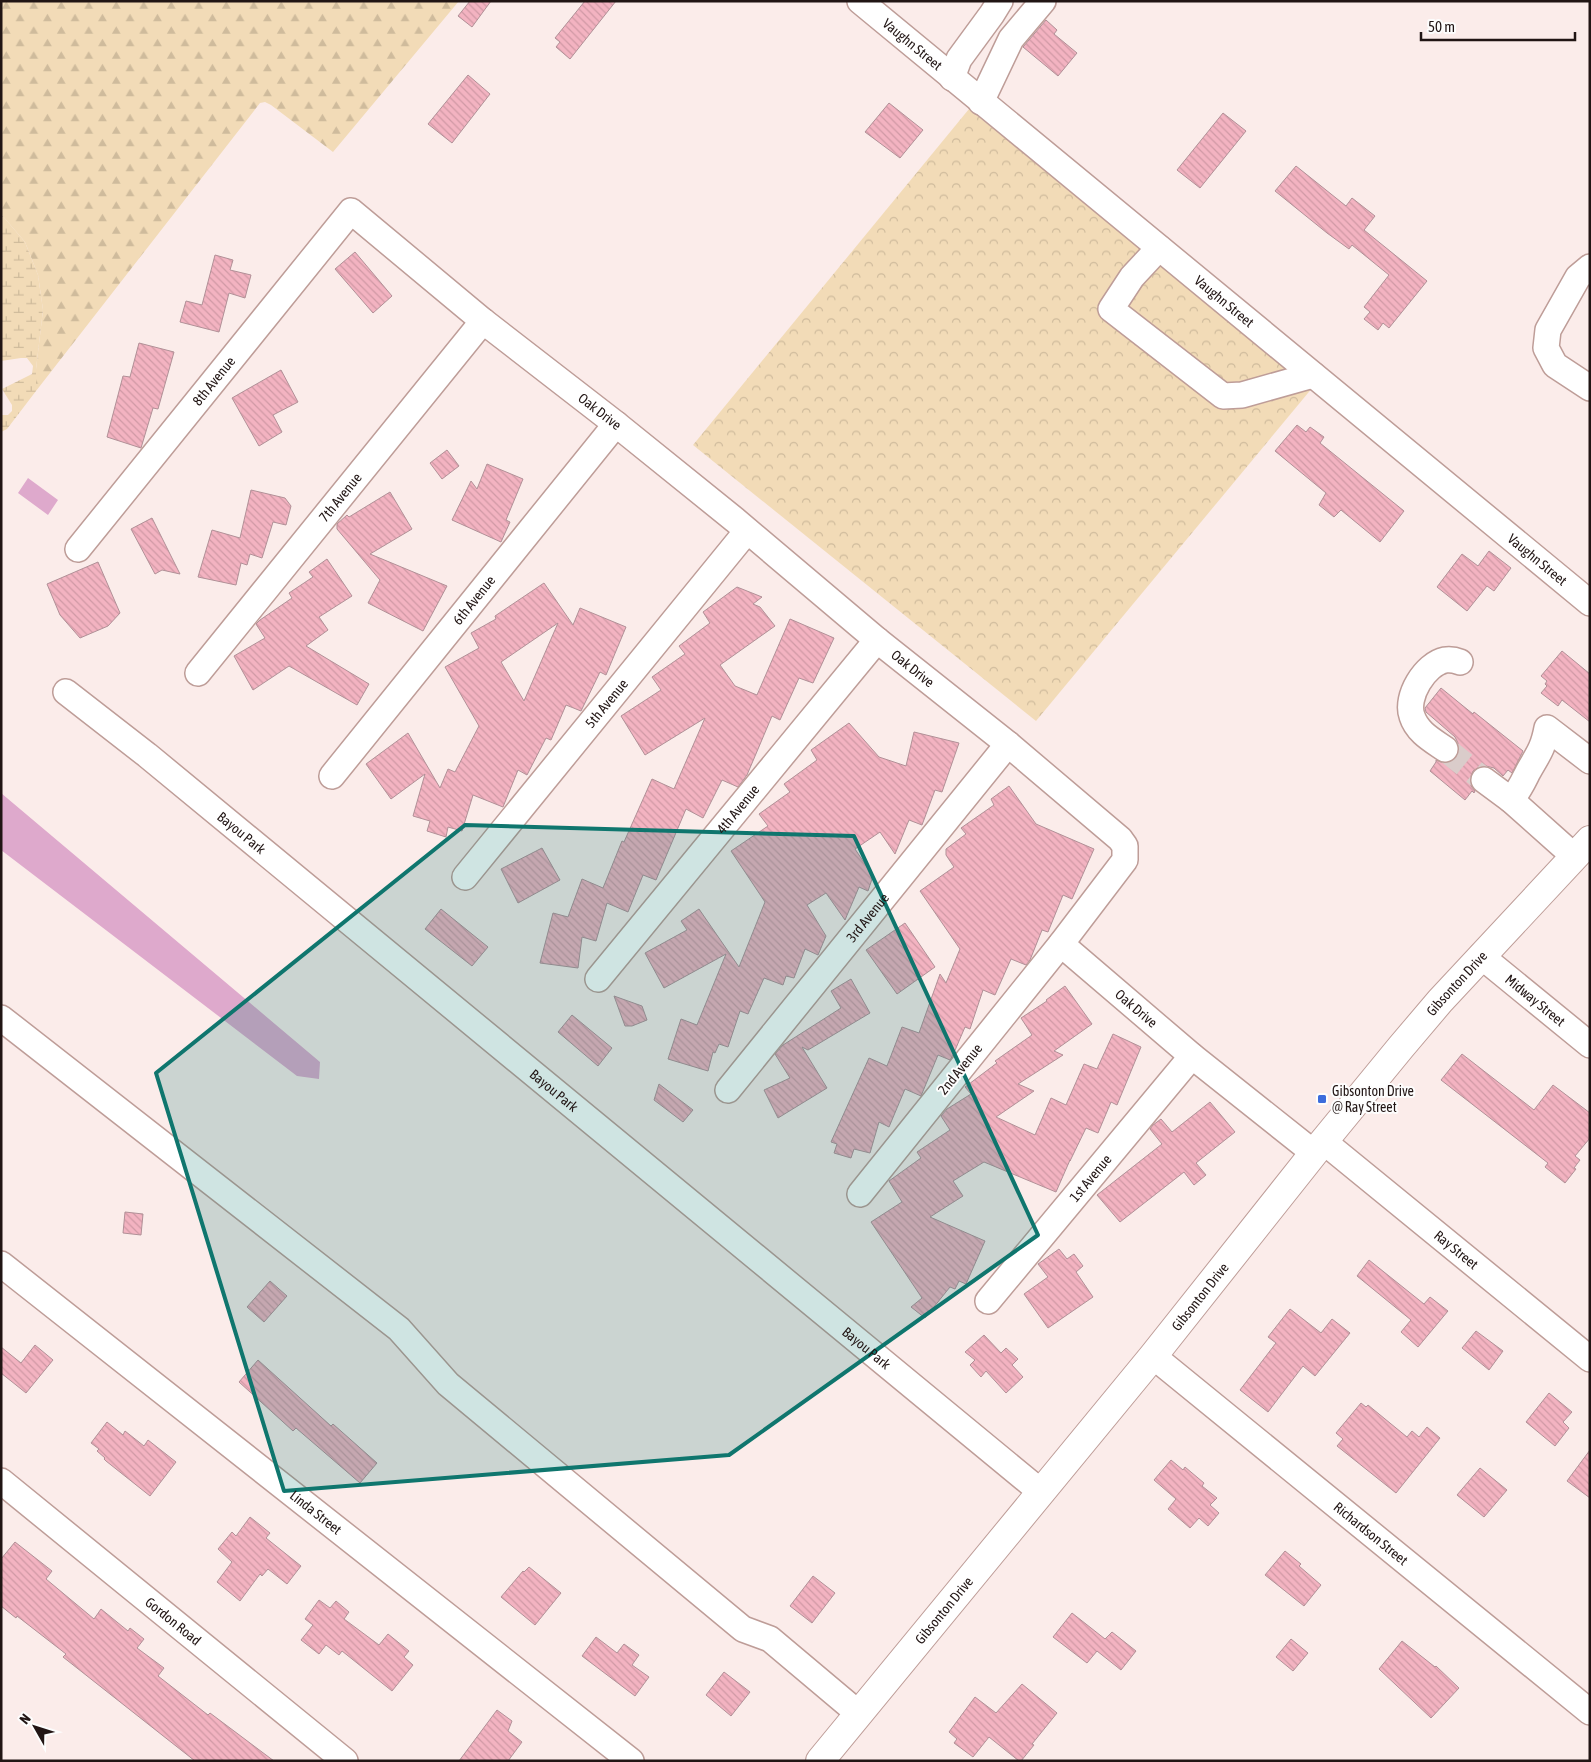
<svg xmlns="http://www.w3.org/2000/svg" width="1591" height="1762" viewBox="0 0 1591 1762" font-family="'Asap Condensed',sans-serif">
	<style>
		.forest { fill: url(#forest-firs) }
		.wetland { fill: url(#wetland-marsh) }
		.park { fill: url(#park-crowns) }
		.water { fill: #dea9cc }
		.building { fill: url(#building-back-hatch); stroke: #b19097; fill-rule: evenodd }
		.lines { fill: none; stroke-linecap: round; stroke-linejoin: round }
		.minor-tunnel { stroke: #daccca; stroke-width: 25; stroke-dasharray: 25 12; stroke-linecap: butt }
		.minor-casing { stroke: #be9d98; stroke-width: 28 }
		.major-casing { stroke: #be9d98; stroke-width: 30 }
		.minor { stroke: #fff; stroke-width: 25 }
		.major { stroke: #fff; stroke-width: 28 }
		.marked { fill: #0f766e; fill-opacity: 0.2; stroke: #0f766e; stroke-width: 4; stroke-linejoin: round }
		.poi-dot { fill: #3c6cdc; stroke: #fdfdfd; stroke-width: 2 }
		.labels { text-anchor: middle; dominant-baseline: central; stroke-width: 4; stroke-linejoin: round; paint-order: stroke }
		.street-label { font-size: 14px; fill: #211514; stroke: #fdfdfd }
		.poi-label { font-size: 14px; fill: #211514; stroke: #fdfdfd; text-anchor: start }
	</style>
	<defs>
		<pattern id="forest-firs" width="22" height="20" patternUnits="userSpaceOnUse" patternTransform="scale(1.25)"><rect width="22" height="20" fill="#f2dbb7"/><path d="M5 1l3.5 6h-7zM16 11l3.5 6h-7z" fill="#cfbb9c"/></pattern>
		<pattern id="wetland-marsh" width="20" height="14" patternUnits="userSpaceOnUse" patternTransform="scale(1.25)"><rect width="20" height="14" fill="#f2dbb7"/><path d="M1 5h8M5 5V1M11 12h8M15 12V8" fill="none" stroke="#cfbb9c"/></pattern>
		<pattern id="park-crowns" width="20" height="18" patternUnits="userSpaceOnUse" patternTransform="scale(1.25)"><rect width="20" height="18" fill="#f2dbb7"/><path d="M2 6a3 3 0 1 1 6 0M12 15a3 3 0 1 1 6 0" fill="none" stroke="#cfbb9c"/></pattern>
		<pattern id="building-back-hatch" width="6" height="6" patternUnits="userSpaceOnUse" patternTransform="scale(1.25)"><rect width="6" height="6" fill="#f3b3c1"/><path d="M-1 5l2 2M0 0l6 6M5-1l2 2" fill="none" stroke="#d099a5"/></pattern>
	</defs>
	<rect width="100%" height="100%" fill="#fbecea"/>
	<path class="forest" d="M1 1H459L333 152 271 105 265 102 260 103 36 391V369L43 310 38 275 25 242 1 214Z"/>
	<path class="wetland" d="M1 214 25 242 38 275 43 310 36 369V391L7 429 1 432V415H8L12 411V405L2 389 32 374 33 366 27 358H21L1 361Z"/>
	<path class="park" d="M969 109 1313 387 1036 721 693 445Z"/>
	<path class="water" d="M28 478 58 500 48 515 18 493Z
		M1 793 320 1062 319 1079 297 1076 1 850Z"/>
	<path class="building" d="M470 1H491L472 27 458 16Z
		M585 1H616L570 59 556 47 560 42 555 38Z
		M1046 20 1057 30 1054 34 1077 53 1058 76 1023 47Z
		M468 75 490 94 452 143 428 124Z
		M889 103 923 130 900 158 865 132Z
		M1223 113 1246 131 1200 188 1177 170Z
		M1296 166 1346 206 1352 198 1375 216 1364 230 1427 281 1389 328 1383 323 1378 330 1364 319 1370 312 1364 307 1389 275 1352 245 1349 249 1327 233 1275 191Z
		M355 252 392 296 373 313 335 269Z
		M215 255 233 260 230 270 251 275 245 298 229 293 219 332 180 322 186 301 202 305Z
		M139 343 174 352 158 409 153 408 141 448 107 437 123 376 130 377Z
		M281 370 298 402 273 415 282 432 259 446 232 398Z
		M1297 425 1306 432 1310 427 1324 437 1320 443 1404 511 1380 542 1341 510 1334 517 1319 505 1326 493 1275 451Z
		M447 450 459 466 442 479 430 463Z
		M487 464 523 479 506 520 510 522 501 542 452 520 471 481 477 489Z
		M251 490 285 498 291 506 286 525 273 522 262 558 250 554 247 565 241 563 236 585 198 577 212 530 240 538Z
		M390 492 412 529 370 554 447 586 423 631 368 603 380 580 337 529V524L347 515 349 517Z
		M152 518 180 574 162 570 155 574 131 529Z
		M1489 551 1511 568 1494 591 1487 586 1467 611 1437 587 1462 554 1478 566Z
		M327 559 352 596 319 617 328 630 306 646 369 684 357 705 289 666 253 690 234 656 265 638 256 624 260 620 292 598 289 593 313 577 309 572Z
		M98 562 120 613 108 626 80 638 60 615 47 584Z
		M544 583 573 625 580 608 626 627 606 675 600 672 581 711 566 705 551 740 546 738 527 775 518 770 503 807 473 795 462 831 448 827 446 837 427 831 430 821 413 816 425 774 391 799 366 764 408 733 440 788 448 769 455 772 479 726 445 667 479 648 471 633 496 619 495 616ZM558 623 524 701 501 662Z
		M737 587 762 597 753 604 760 607 775 626 720 665 735 686 757 695 790 619 834 638 813 683 799 678 780 720 772 716 747 775 738 787 722 780 703 818 686 809 656 880 643 875 628 912 607 903 596 941 582 937 578 968 540 963 553 913 568 917 582 879 603 888 622 841 624 842 652 779 674 789 705 718 645 755 621 716 661 690 652 677 685 654 679 646 710 623 703 612Z
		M1562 651 1590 674V722L1562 700 1558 706 1541 693 1547 686 1545 684 1547 681 1541 676Z
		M1441 688 1473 714 1474 712 1523 751 1512 773 1508 770 1503 776 1494 768 1486 766 1479 767 1473 771 1470 779 1471 786 1475 791 1474 793 1472 791 1465 800 1430 771 1436 762V760L1444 763 1451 762 1457 757 1459 750 1458 743 1455 737 1426 712 1425 708Z
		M849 723 879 757 906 766 914 732 959 743 942 792 935 790 922 825 909 820 895 854 880 832 855 849 873 876 868 891 859 887 845 920 826 893 807 905 826 936 818 955 805 949 794 978 786 976 783 985 764 978 748 1014 740 1011 728 1047 719 1044 715 1053 713 1052 708 1071 668 1059 681 1019 697 1025 726 954 664 988 645 953 687 930 681 921 699 909 739 967 765 902 731 851 768 826 759 814 790 792 784 784 817 760 811 750Z
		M1009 786 1036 824 1094 849 1072 899 1063 895 1048 932 1042 930 1030 960 1026 965 1011 959 995 995 983 990 970 1029 965 1027 953 1055 950 1060 938 1055 921 1096 905 1089 889 1127 879 1122 870 1153 854 1149 851 1158 834 1153 837 1144 831 1142 869 1058 887 1066 902 1027 919 1033 940 974 946 983 960 949 920 891 954 867 946 855V849L966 834 961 828 994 805 991 799Z
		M542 848 560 880 518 903 501 869Z
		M441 909 488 947 472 966 425 929Z
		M905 923 935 967 897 994 866 950Z
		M851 979 870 1013 808 1050 802 1047 827 1088 778 1118 764 1090 790 1078 775 1054 783 1045 841 1008 831 991Z
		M1065 986 1092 1024 1054 1051 1063 1055 1018 1084 1034 1091 996 1117 1035 1135 1051 1098 1066 1105 1084 1064 1097 1069 1113 1034 1141 1047 1117 1105 1111 1102 1098 1133 1086 1128 1070 1161V1160L1056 1192 984 1162 953 1181 963 1196 930 1217 985 1241 966 1284 959 1281 955 1289 950 1287 925 1318 911 1307 922 1298 871 1222 902 1202 889 1181 921 1158 917 1152 950 1130 941 1116 947 1109 971 1094 965 1087 997 1063 995 1061 1032 1035 1021 1018 1047 1001 1046 1000Z
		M614 996 642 1006 647 1020 632 1026H625Z
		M572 1015 612 1048 598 1066 558 1032Z
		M1462 1054 1534 1110 1553 1085 1590 1113V1138L1575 1156 1580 1160 1574 1168 1576 1169 1565 1183 1545 1167 1548 1163 1441 1080Z
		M659 1084 693 1110 683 1122 654 1100Z
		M1210 1102 1235 1132 1196 1163 1206 1175 1194 1185 1184 1172 1120 1222 1097 1195 1162 1144 1150 1129 1153 1125 1161 1119 1172 1132Z
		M125 1212 143 1214 141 1235 123 1233Z
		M1059 1249 1067 1259 1074 1254 1083 1266 1076 1272 1093 1297 1048 1328 1024 1294 1048 1277 1038 1264Z
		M1369 1260 1424 1304 1430 1297 1448 1311 1418 1347 1401 1332 1411 1320 1357 1276Z
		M270 1281 287 1296 264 1322 247 1307Z
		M1290 1309 1321 1333 1332 1319 1350 1333 1315 1376 1303 1366 1268 1412 1240 1390 1276 1343 1268 1337Z
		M1476 1331 1503 1351 1489 1370 1462 1348Z
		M984 1335 1001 1353 1006 1348 1018 1359 1012 1365 1023 1377 1006 1393 986 1371 981 1377 970 1365 975 1360 965 1352Z
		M35 1345 53 1360 26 1393 1 1373V1347L21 1363Z
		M258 1360 331 1426 333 1424 377 1463 360 1483 296 1428 293 1431 239 1382Z
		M1549 1393 1572 1412 1563 1422 1569 1428 1555 1446 1526 1422Z
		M1361 1403 1366 1407 1368 1405 1407 1437 1412 1431 1419 1437 1427 1427 1440 1438 1396 1493 1337 1446 1343 1439 1336 1433Z
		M107 1422 123 1435 125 1431 144 1446 148 1440 176 1462 150 1496 106 1461 104 1459 105 1458 97 1451 99 1449 91 1443Z
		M1590 1450V1498L1567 1481Z
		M1171 1460 1183 1470 1185 1467 1204 1483 1202 1486 1217 1498 1210 1505 1219 1513 1208 1526 1199 1518 1190 1528 1168 1509 1176 1499 1154 1480Z
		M1480 1468 1507 1490 1484 1517 1457 1495Z
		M250 1517 270 1533 266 1538 301 1566 287 1584 268 1569 262 1576 260 1574 240 1601 217 1582 232 1562 218 1549 232 1532 236 1536Z
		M15 1542 52 1571 46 1579 94 1619 101 1609 128 1631 130 1628 144 1639 137 1648 164 1668 158 1676 208 1715 210 1713 274 1761H195L63 1657 66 1654 17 1616 16 1618 1 1606V1559Z
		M1285 1551 1301 1564 1299 1566 1321 1585 1304 1606 1265 1575Z
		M529 1567 561 1593 535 1625 501 1597 523 1571 524 1572Z
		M813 1576 835 1593 812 1623 790 1606Z
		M319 1600 330 1608 336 1601 349 1612 344 1619 379 1645 388 1634 409 1651 404 1657 413 1665 392 1691 342 1651 339 1655 326 1645 319 1654 301 1640 313 1625 305 1619Z
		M1072 1613 1105 1639 1112 1632 1136 1651 1121 1670 1097 1651 1087 1663 1053 1637Z
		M596 1637 617 1653 624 1644 639 1655 632 1665 649 1677 635 1696 582 1656Z
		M1291 1639 1308 1653 1293 1671 1276 1657Z
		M1402 1641 1435 1667 1436 1666 1459 1688 1431 1718 1379 1669Z
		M724 1672 750 1692 731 1716 706 1695Z
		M1022 1684 1057 1713 1032 1744 1034 1745 1021 1761H1019L989 1737 973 1757 954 1743 957 1739 949 1732 975 1697 996 1713Z
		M497 1710 512 1721 508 1731 522 1742 508 1761H459Z"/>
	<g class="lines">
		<path class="minor-tunnel" d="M1445 749 1484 780"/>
		<defs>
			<g id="minor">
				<path id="s1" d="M860 1 1590 603"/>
				<path d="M952 78 959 59 992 14 1000 1"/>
				<path d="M981 102 1011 39 1043 1"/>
				<path d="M1159 248 1132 277 1111 309 1223 396 1242 395 1313 375"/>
				<path d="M1590 267 1578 277 1548 330 1546 348 1555 365 1590 388"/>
				<path id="s2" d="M78 549 351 211 483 321 616 424 735 520 877 640 1008 744 1120 839 1125 846V860L1061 944 860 1194"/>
				<path id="s3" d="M198 673 483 321"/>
				<path id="s4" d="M66 692 147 755 1041 1492"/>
				<path d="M1445 749C1432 740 1417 732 1412 716 1405 697 1425 664 1445 660 1451 659 1455 660 1460 662"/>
				<path id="s5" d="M332 776 616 424"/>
				<path d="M1484 780 1511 800 1575 857"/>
				<path d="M1511 800C1519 791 1523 782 1528 772 1538 754 1543 749 1547 728L1590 761"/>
				<path id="s6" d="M465 877 747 531"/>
				<path id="s7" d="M1061 944 1192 1056 1314 1153"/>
				<path id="s8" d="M1481 956 1590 1045"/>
				<path id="s9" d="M598 979 877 640"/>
				<path d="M1 1018 399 1329 448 1384 743 1629 770 1639 858 1713"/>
				<path id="s10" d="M728 1090 1008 744"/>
				<path id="s11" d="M1323 1141 1590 1359"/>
				<path id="s12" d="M1 1264 631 1761"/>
				<path id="s13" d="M988 1301 1192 1056"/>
				<path id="s14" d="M1153 1356 1590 1712"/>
				<path id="s15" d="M1 1481 345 1761"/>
			</g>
			<g id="major">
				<path id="s16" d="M820 1761 1153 1356 1314 1153 1401 1047 1440 1001 1590 840"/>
			</g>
		</defs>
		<use href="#minor" class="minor-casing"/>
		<use href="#major" class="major-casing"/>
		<use href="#minor" class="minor"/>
		<use href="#major" class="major"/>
	</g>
	<path class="marked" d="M465 825 854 836 1038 1235 729 1455 284 1491 156 1073Z"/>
	<rect class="poi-dot" x="1317" y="1094" width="10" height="10" rx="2.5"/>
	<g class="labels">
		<g class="street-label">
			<text stroke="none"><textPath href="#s1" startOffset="68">Vaughn Street</textPath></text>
			<text stroke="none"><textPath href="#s1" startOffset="472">Vaughn Street</textPath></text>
			<text stroke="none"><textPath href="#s2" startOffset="216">8th Avenue</textPath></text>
			<text stroke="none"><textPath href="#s2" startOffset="754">Oak Drive</textPath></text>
			<text stroke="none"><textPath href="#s3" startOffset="226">7th Avenue</textPath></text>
			<text stroke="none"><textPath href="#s1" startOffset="878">Vaughn Street</textPath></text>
			<text stroke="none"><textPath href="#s5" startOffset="226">6th Avenue</textPath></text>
			<text stroke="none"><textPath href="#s2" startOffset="1159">Oak Drive</textPath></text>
			<text stroke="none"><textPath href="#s6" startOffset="224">5th Avenue</textPath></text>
			<text stroke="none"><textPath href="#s9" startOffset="220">4th Avenue</textPath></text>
			<text stroke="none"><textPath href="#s4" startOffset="225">Bayou Park</textPath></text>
			<text stroke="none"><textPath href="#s10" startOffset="222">3rd Avenue</textPath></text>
			<text stroke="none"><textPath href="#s16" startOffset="1005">Gibsonton Drive</textPath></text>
			<text stroke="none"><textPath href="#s8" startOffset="70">Midway Street</textPath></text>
			<text stroke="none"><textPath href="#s7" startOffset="99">Oak Drive</textPath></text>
			<text transform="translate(960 1069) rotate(-51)">2nd Avenue</text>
			<text stroke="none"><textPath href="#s4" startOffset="630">Bayou Park</textPath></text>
			<text stroke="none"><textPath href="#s13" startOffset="160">1st Avenue</textPath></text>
			<text stroke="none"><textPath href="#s11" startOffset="172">Ray Street</textPath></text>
			<text stroke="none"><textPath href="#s16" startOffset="600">Gibsonton Drive</textPath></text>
			<text stroke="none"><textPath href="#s4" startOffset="1035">Bayou Park</textPath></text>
			<text stroke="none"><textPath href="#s12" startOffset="401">Linda Street</textPath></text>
			<text stroke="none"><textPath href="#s14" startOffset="281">Richardson Street</textPath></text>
			<text stroke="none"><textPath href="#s16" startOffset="195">Gibsonton Drive</textPath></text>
			<text stroke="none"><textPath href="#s15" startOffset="222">Gordon Road</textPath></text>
		</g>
		<g class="poi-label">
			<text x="1332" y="1091">Gibsonton Drive<tspan x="1332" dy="16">@ Ray Street</tspan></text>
		</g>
	</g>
	<rect width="1591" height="1762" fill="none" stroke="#211514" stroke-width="5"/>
	<g transform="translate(35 1727) rotate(309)" stroke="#fdfdfd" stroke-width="4" paint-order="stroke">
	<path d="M0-4L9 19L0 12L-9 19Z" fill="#211514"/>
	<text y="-8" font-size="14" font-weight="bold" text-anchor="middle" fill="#211514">N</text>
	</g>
	<path d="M1421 32v8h154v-8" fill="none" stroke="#211514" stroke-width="2.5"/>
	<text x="1428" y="32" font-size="15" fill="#211514" stroke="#fdfdfd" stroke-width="4" paint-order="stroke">50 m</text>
</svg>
